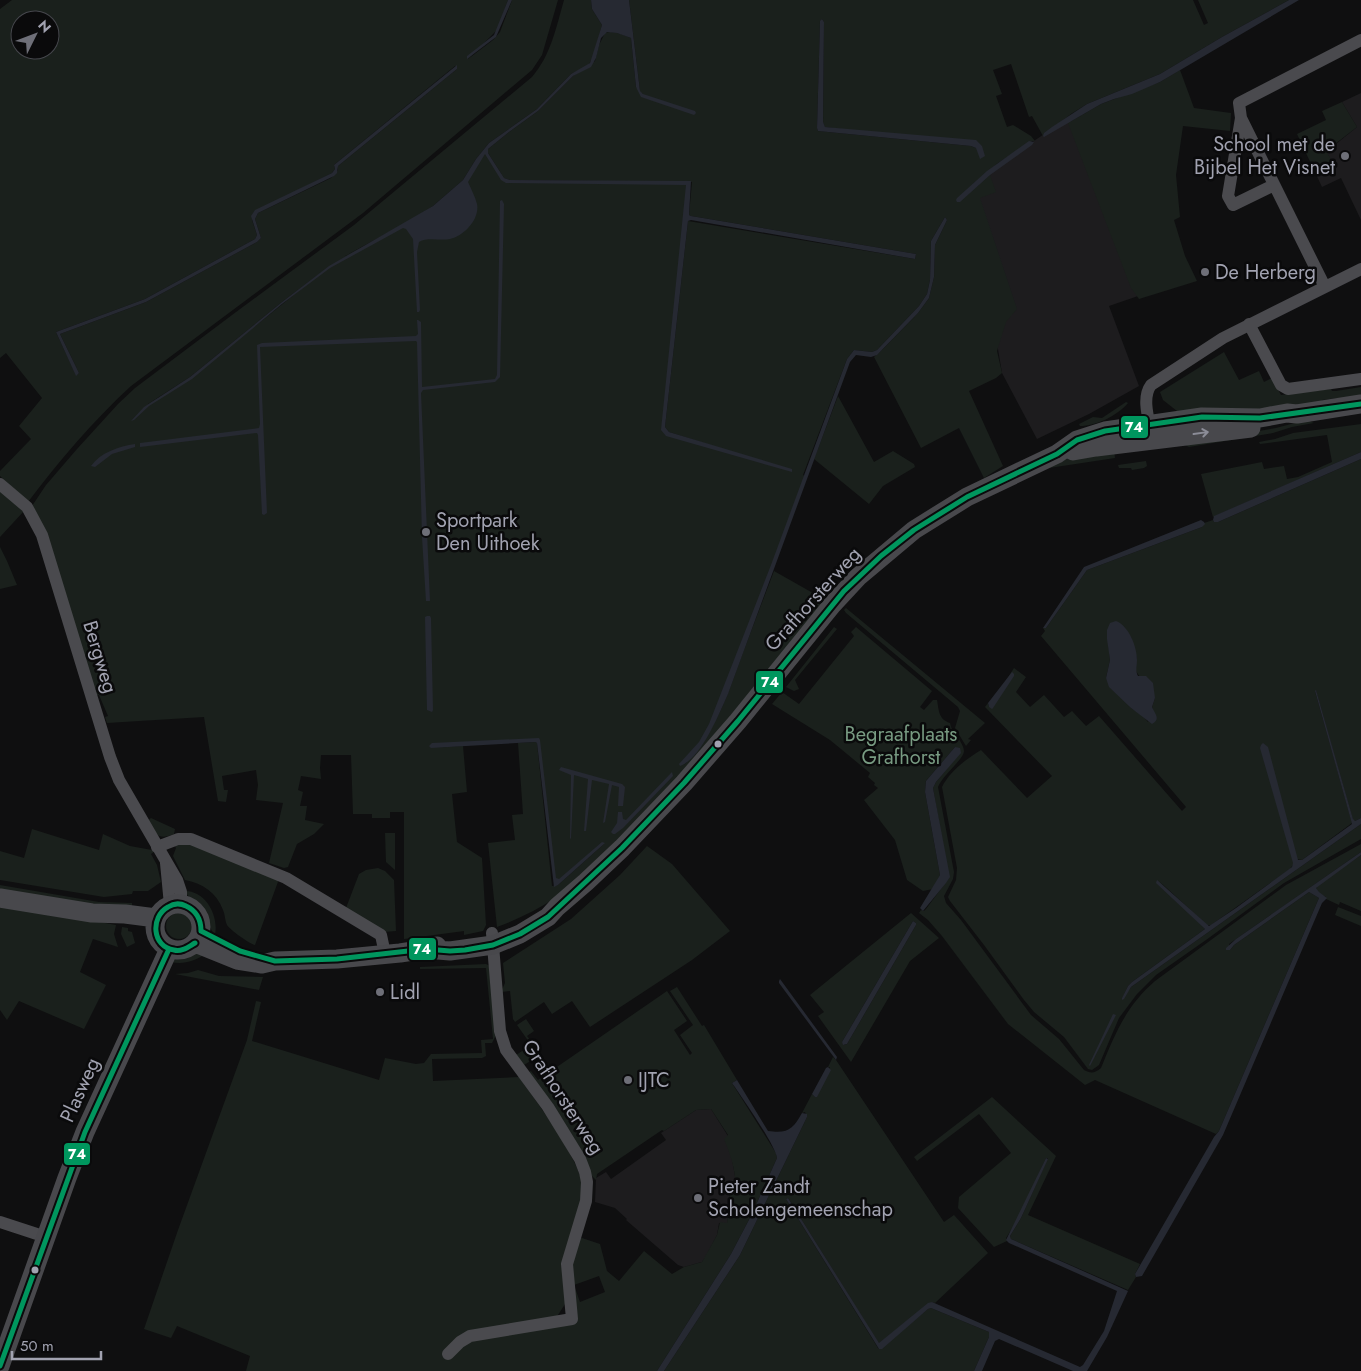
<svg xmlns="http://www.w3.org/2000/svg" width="1361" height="1371" viewBox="0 0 1361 1371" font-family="Jost,sans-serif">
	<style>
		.built { fill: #1d1c1e }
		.green { fill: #1a201c; fill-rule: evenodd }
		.water { fill: #262932 }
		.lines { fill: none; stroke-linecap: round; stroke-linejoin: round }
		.street { stroke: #4a4a4e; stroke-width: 12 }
		.secondary { stroke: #48484c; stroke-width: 19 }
		.bus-1-casing { stroke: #0a0a0b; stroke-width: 9 }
		.bus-1 { stroke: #00965e; stroke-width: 5 }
		.oneway { stroke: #8b8c97 }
		.poi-dot { fill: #6e6f78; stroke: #0a0a0b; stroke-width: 2 }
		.bus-dot { fill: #a1a2b0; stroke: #0a0a0b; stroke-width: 2 }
		.labels { text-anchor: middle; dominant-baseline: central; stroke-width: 5; stroke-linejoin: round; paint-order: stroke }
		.poi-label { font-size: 20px; fill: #a1a2b0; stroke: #0a0a0b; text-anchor: start }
		.street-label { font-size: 20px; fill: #a1a2b0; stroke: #0a0a0b }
		.park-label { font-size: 20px; fill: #789b82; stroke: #0a0a0b }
		.line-badge { stroke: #0a0a0b; stroke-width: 2 }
		.badge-label { font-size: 14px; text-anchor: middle; font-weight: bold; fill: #fff }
	</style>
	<rect width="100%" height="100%" fill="#0f0f10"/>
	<path class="built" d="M1361 93V220L1341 178 1322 187 1314 170 1332 161 1326 152 1357 127 1342 102Z
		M1069 117 1141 295 1109 306 1139 386 1089 414 1037 439 1002 373 971 188 1006 160Z
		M711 1109 728 1136 735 1176V1192L730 1193 727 1224 719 1223 717 1235 705 1258 702 1262 684 1267 678 1265 626 1220 627 1219 615 1208 595 1202 596 1178 606 1172 611 1179 666 1140 661 1133 696 1110Z"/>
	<path class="green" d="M12 0H508L497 30 468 59 493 40 500 32 512 0H558L542 55 532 70 363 213 131 386C93 421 59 461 28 502L0 476V471L31 439 19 426 42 398 6 353 0 358V9ZM20 20H50V50H20ZM455 66H457V69L338 166V170L331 178 258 213 255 219 261 238 257 242 146 302 60 334 79 373 76 375 56 332 145 299 255 239 257 235 252 220 253 213 332 173 335 169 334 165Z
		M564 0H591L592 9 602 25 593 57 588 66 571 74 537 109 489 143 476 159 463 180 433 206 413 219 345 256 446 205 485 151 506 181 688 183 663 426 666 433 793 471 669 432 665 427 688 221 915 259 916 254 691 216 689 215 692 182 510 180 504 178 488 153V149L509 132 538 111 573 76 595 61 599 45 605 33C613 30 623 35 631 38L636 87 643 94 640 91 629 0H1193L1204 25 1208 23 1198 0H1289L1222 37 1160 74 1087 104 1071 114 1043 136 1032 116 1029 117 1011 64 993 70 1002 94 996 96 1007 127 1013 125 1031 136 1035 141H1032L998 163 973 184 976 187 990 175 996 192 980 198 1017 309 1006 322 997 351 1002 373 996 378 969 391 1003 466 984 478 959 428 921 448 874 357 883 349 918 313 929 298 934 277 935 245 947 220 945 217 931 241 930 280 927 294 919 306 877 350 872 352 854 350 847 359 803 475 807 477 709 731 684 765C715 733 726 699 741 658 752 629 763 600 774 571L827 601 661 799 557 897C538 909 519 919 497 927L488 843 515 840 512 815 523 814 518 743 535 742 537 743 552 886 558 885 605 843 555 884 538 740 431 748 463 746 467 792 452 794 457 842 482 858 486 925 483 931 464 935V931L404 939V812H390V818H372V814H353L351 755H321L320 768 321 779 301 776 298 790 303 792 300 806H307L305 820 324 824 314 834 297 844 288 867 284 868 269 863 283 803 256 800 258 785 256 770 222 776 224 790H228L226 802 218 801 204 717 107 723 105 717 108 716 99 695H97L32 506 46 485 77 449 118 404 135 388 236 312 354 225 532 77C551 55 556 28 564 0ZM822 19 824 22 823 123 825 127 982 146 976 148 971 146 818 131 817 127 820 22ZM331 265 183 384 148 404 190 377 282 302Z
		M1180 70 1194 108 1231 113 1230 131 1183 126 1176 175 1180 217 1174 220 1185 256 1197 281 1139 299 1131 288 1068 123 1101 104 1160 82Z
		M1342 102 1357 127 1326 151 1332 161 1314 170 1297 134 1326 120 1322 111Z
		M1224 352 1239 380 1259 371 1264 382 1272 378 1281 395 1331 389 1332 391H1336L1361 387V398L1338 402V398L1322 400 1321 404 1285 410 1177 411 1163 400 1160 392Z
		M838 396 874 462 893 451 914 464 915 467 883 486 869 504 814 459Z
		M1126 402 1128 403C1117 416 1096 426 1080 426L1079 424 1093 417 1102 418Z
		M1306 420 1314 423 1292 427 1273 433 1189 447 1183 444 1276 428Z
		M1361 424V452L1213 517 1201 474 1262 462 1264 469 1284 466 1287 479 1298 477 1332 462 1327 435 1260 444 1259 442 1275 439 1293 433Z
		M1114 449 1115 458 1049 468C1066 454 1092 453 1114 449Z
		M1361 459V818L1355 821 1353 820 1316 691H1315L1352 823 1302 860 1297 859 1290 869 1211 925H1207L1159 881 1205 929 1132 982 1128 986 1122 999 1131 987 1361 824V839L1284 883 1206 940 1156 975 1137 994 1119 1018 1099 1065 1092 1070 1088 1069 1064 1037 1034 1012 1024 1000 984 945 950 901 948 897 956 880 957 868 942 787C950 771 965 760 981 750L1027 798 1052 776 985 707 988 703 989 707 1014 668 1026 677 1016 692 1030 707 1044 695 1064 717 1072 711 1086 726 1099 716 1182 811 1186 807 1041 636 1045 631 1043 628H1046L1087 570 1202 527 1204 523 1213 520 1214 522H1218ZM1107 630 1131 637 1137 659 1135 670 1155 698 1152 707 1153 710 1148 722 1142 715 1131 708 1106 678 1110 660Z
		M1146 461 1147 466 1144 468 1132 470 1131 468H1119L1118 465Z
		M0 489 24 511 0 537Z
		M0 547 7 561 17 585 0 589Z
		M846 608 985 723 968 739 971 740 966 746 955 728 960 711 958 707 846 613 844 610Z
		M834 627 837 629 795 680 799 689 794 691 786 687Z
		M856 627 932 691 920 707 924 710 933 700H937C939 710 938 719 950 723L951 727C954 733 964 744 964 751 964 759 942 776 938 787L954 872 953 879 944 896 946 903 961 920 1031 1015 1059 1039 1084 1070C1091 1074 1095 1073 1101 1068 1115 1034 1126 1006 1155 981L1286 885 1361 844V852L1229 944 1230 950 1234 945 1309 892 1319 898 1219 1131 1216 1134 1095 1080 1085 1085 1008 1024 942 936 928 920 919 913 921 910 924 911 926 909 949 878 933 788 936 782 960 753 955 747 926 781 925 792 940 875 933 889 923 891 907 880 895 840 864 800 878 788 874 785 875 783 868 777 870 773 830 740 772 704 782 692 799 704 854 636 851 632Z
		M151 818 175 829 174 834C158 841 156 834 147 821Z
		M32 829 99 850 103 834 130 846 152 850 154 852 151 854 157 865 161 882 148 891H133L132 894 104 897 0 880V851L24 858Z
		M385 833H395V870L386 862Z
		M187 843 279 879 255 945C250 944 230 930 227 925 225 921 225 914 223 910 217 893 202 883 185 880L173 856 176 848 175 846Z
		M647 846 672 864 730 931 692 960 590 1027 572 1001 552 1014 544 1002 515 1022 513 1019 510 991 501 992 505 983 503 963 571 919 620 875Z
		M1361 855V911L1340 902 1339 905 1326 899V897L1320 894 1316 889 1317 886Z
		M378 868 385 871 394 880 396 931 384 932 346 908 359 874 366 870Z
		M0 885 99 902 132 903V910L0 892Z
		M185 891C206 891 219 916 215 935 208 927 208 918 202 910 196 903 189 899 185 891Z
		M0 904 116 925 114 934 118 947 93 939 80 972 106 985 84 1029 19 1001 7 1020 0 1010Z
		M1338 907 1361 916V926L1335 915Z
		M166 926a13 13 0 1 1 26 0a13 13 0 1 1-26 0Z
		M911 913 939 938 910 961 851 1062 818 1016 824 1012 810 995ZM913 921 916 923V925L847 1044 844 1045 842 1042Z
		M122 927 128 928V931L132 932 135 943 127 947 121 934Z
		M196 951 205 954C195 961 183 965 171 962L181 956Z
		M486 964 490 966 497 1033 492 1043H485L486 1056 482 1058 432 1059 433 1081 519 1077C535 1099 580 1160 582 1184 583 1201 575 1218 571 1234L573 1235 563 1268 567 1301 556 1318 475 1332 461 1337 454 1342 442 1356 449 1359 455 1350 461 1346 480 1338 576 1321 570 1273 572 1258 579 1237 600 1244 607 1271 619 1281 644 1251 672 1274 684 1267 702 1262 717 1235 720 1222 727 1223 730 1193 735 1192C737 1173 731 1156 724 1139L728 1135 711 1109 696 1110 664 1131 662 1130 597 1174 596 1180 589 1173 582 1157 561 1123 527 1073 531 1071 538 1080 667 991 687 1021 674 1030 690 1055 692 1053 680 1035 693 1025 670 991 677 987 702 1026 704 1025 737 1080 732 1083 776 1153 777 1158 752 1214 731 1254 657 1371H246L250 1356 177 1326 171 1338 144 1329 178 1230 247 1040 256 1001 261 1002 252 1041 379 1080 385 1058 416 1064 424 1063 431 1054 482 1053 481 1040 493 1039 486 968 420 969V967ZM599 1276 605 1292 580 1302 574 1285Z
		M198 970 219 976 263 977 259 990 175 974 188 973Z
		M526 1019 534 1031 527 1036 531 1041 529 1042 517 1025Z
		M530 1046 537 1057 524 1065 516 1055Z
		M833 1057 836 1060 944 1222 954 1215 988 1253 935 1303 932 1302 879 1344 788 1198 786 1199 878 1348 879 1349 928 1309 931 1308 989 1332V1337L974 1371H664L740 1255 807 1117 805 1112 802 1113 812 1094 815 1097 830 1067H828Z
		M992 1097 1056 1156 1028 1215 1140 1264 1135 1274 1136 1277 1128 1290 1011 1239 1010 1236 1021 1218 1048 1158H1046L1018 1219 1006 1238 1007 1241 994 1247 958 1208 959 1197 1011 1153 979 1114 917 1161 914 1157Z"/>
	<path class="water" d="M508 0H512L496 37 467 59V56L494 35Z
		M591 0H629L640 91 643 94 695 111 696 113 694 115 641 97 636 87 631 38 617 33 607 32 601 38 596 58 591 67 573 76 538 111 509 132 488 149V153L504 178 510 180 691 181 689 215 691 216 916 254 915 259 691 220 688 221 665 427 669 432 792 469V472L666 436 661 430 686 185 506 183 501 180 485 154 468 182C471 189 475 196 477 204 480 219 464 236 450 239 441 241 427 237 419 242L417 252 420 310 419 312H417L413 239 406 229 403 228 330 268 282 304 192 379 149 406 134 420 131 421 144 407 190 377 282 302 329 266 433 206 463 180 476 159 489 143 537 109 571 74 590 63 602 25 592 9Z
		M1289 0H1299L1160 82 1132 94 1114 99 1101 104 1044 137 1043 136 1044 133 1052 127 1087 104 1160 74 1222 37Z
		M822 19 824 22 823 122 825 127 976 140 982 146 985 156 980 159 976 148 971 146 818 131 817 128 820 21Z
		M457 65V69L338 166 337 173 334 176 258 213 255 219 261 238 257 242 146 302 60 334 79 373 76 376 56 332 145 299 255 239 257 235 251 216 255 210 332 173 335 169 334 165Z
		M1029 141 1034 142 1032 145 990 175 960 202H957L956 200 957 198 987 171Z
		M502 200 504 204 500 377 495 382 423 390 421 393 430 601H426L422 537 417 342 416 341 260 347 267 513 264 515 262 514 258 435 257 433 140 447V443L259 428 260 424 257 345 262 343 416 336 418 334 417 320H418L421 322 422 387 495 379 497 375 500 201Z
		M945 217 947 220 935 245 934 277 929 298 918 313 877 355 871 357 856 355 850 362 728 694C719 714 701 759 680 766L679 764 699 742 709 724 771 565 847 359 854 350 872 352 877 350 919 306 927 294 930 280 931 241Z
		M135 444V447L112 454 95 467 91 466C100 453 119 446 135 444Z
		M1361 452V459L1218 522H1214L1213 520 1214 516Z
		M1201 520 1204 522 1205 524 1202 527 1087 570 1046 628H1043L1084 567Z
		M427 616H430L431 618 433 710 432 712 427 710 425 617Z
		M1116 621C1129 626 1137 647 1137 660 1137 667 1135 670 1138 676H1146L1153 683 1155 698 1152 707C1155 714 1161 719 1152 724L1131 708 1109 687 1106 678 1110 660 1107 639V630L1110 623Z
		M1012 672 1014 674V676L993 708 992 709 989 707 988 703Z
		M1316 690 1353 819 1355 821 1361 818V824L1131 987 1124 999 1122 1000V998L1128 986 1132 982 1205 929 1156 883 1157 880 1209 926 1236 908 1292 867 1293 863 1260 748 1261 745 1263 743 1268 747 1298 860H1302L1352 824 1315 691Z
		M539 738 540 740 556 878 559 879 602 842 605 843 558 885 554 887 537 743 535 742 431 748 429 746 432 743Z
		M955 747 960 748 961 753 936 782 933 788 950 877 946 883 923 911 920 908 940 875 925 792 926 781Z
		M561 767 622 784 625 787 623 806H618L619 787 612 785 605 822 603 823 609 784 592 780 586 831H584L588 779 574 775 571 838 570 839 571 775 559 770Z
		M672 772 673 776 623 828 615 834H613L611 832 617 823 618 812H622L623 819 626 820Z
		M1361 852V855L1316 888 1319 892 1327 898 1322 903 1223 1135 1142 1276 1136 1277 1135 1274 1214 1137 1219 1131 1319 898 1309 892 1234 945 1230 950H1226V948L1236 939Z
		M913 921 916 923V925L847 1044 843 1045 842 1042Z
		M780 979 837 1057 836 1060 779 983V981Z
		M1113 1014 1116 1015 1114 1019 1090 1066 1089 1065Z
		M828 1067 831 1070 817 1097H815L812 1094 826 1068Z
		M737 1080 768 1131C788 1134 793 1129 802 1113L807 1114V1117L740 1255 664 1371H657L731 1254 752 1214 777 1158C776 1146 741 1096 732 1083Z
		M1046 1158 1048 1159 1021 1218 1010 1236 1011 1239 1128 1291 1107 1337 1087 1371H1073L999 1339 995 1341 982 1371H974L989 1337V1332L931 1308 928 1309 882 1349H879L786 1199 788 1198 879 1343 928 1303 932 1302 1080 1367 1083 1365 1104 1331 1117 1291 1009 1243 1006 1240Z"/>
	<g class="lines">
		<path class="street" d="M1241 118 1325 287
			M1274 185 1233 205 1228 196 1241 118 1239 103 1361 40
			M1249 324 1281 385 1288 389 1361 379
			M1151 431C1148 417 1142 397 1151 385L1223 338 1361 269
			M0 484 27 507 42 535 110 757 119 780 177 880 181 892V904
			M157 847 178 839H191L286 878 381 935 385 954
			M166 863 170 905
			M0 1222 46 1237
			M448 1354 460 1342 470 1336 572 1319 567 1264 586 1201 587 1182 585 1172 580 1159 548 1107 506 1050 500 1031 492 933"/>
		<path class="secondary" d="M1073 451 1096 447 1251 428
			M0 898 92 913 125 914 156 918
			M155 927a23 23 0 1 1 46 0a23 23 0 1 1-46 0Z
			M195 943 237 960 262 964 275 961 337 959 400 953 426 949 437 946
			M426 949 450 951 493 945 520 934 548 917 557 907 586 882 622 848 684 783 738 721 832 605 858 577 914 530 967 497 1057 454 1077 440 1105 431 1202 417 1260 418 1287 413 1297 414 1361 404
			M0 1366 67 1178 85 1132 169 949"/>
		<defs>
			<path id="bus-1" d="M201 931 240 951 275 961 337 959 426 949 450 951 465 950 493 945 520 934 548 917 622 848 684 783 738 721 844 591 881 556 914 530 967 497 1057 454 1077 440 1105 431 1202 417 1260 418 1361 404
				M195 943C188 947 182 952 174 950 152 947 150 917 168 907 174 903 180 903 186 906 197 911 201 920 201 931
				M0 1366 85 1132 169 949"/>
		</defs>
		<use href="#bus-1" class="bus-1-casing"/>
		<use href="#bus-1" class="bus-1"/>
	</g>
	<defs><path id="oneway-shaft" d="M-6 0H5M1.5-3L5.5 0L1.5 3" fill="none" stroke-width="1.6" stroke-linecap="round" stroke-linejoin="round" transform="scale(1.25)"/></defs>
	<use class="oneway" href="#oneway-shaft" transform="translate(1201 433) rotate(-8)"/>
	<g class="poi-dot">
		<circle cx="1345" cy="156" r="5"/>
		<circle cx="1205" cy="272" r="5"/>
		<circle cx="426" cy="532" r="5"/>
		<circle cx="380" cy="992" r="5"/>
		<circle cx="628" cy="1080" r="5"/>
		<circle cx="698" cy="1198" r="5"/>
	</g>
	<g class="bus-dot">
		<circle cx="718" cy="744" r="4.5"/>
		<circle cx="35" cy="1270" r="4.5"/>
	</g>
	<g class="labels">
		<g class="poi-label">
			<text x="1335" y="144" text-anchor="end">School met de<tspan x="1335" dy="23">Bijbel Het Visnet</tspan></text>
			<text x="1215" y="272">De Herberg</text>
			<text x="436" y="520">Sportpark<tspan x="436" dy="23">Den Uithoek</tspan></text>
			<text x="390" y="992">Lidl</text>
			<text x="638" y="1080">IJTC</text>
			<text x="708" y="1186">Pieter Zandt<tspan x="708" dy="23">Scholengemeenschap</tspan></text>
		</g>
		<g class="street-label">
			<text transform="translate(813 599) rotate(-48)">Grafhorsterweg</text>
			<text transform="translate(100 657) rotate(73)">Bergweg</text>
			<text transform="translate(80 1090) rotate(-66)">Plasweg</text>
			<text transform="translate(563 1097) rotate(57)">Grafhorsterweg</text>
		</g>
		<g class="park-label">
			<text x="901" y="734">Begraafplaats<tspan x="901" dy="23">Grafhorst</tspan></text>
		</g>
	</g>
	<g class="line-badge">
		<rect x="1120" y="415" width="29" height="24" rx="5" fill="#00965e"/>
		<rect x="755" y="670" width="29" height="24" rx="5" fill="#00965e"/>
		<rect x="408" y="937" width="29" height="24" rx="5" fill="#00965e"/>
		<rect x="63" y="1142" width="28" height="24" rx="5" fill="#00965e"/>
	</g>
	<g class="badge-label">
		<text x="1134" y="432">74</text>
		<text x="770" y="687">74</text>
		<text x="422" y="954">74</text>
		<text x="77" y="1159">74</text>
	</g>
	<g transform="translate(35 35) rotate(48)"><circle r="24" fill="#0a0a0b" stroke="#46474d"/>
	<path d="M0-4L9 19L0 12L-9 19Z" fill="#6e6f78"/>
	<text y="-8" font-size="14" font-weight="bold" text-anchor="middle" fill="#a1a2b0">N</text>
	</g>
	<path d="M12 1351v8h89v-8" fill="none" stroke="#a1a2b0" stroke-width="2.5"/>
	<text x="20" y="1351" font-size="15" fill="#a1a2b0" stroke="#0a0a0b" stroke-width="4" paint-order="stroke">50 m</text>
</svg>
